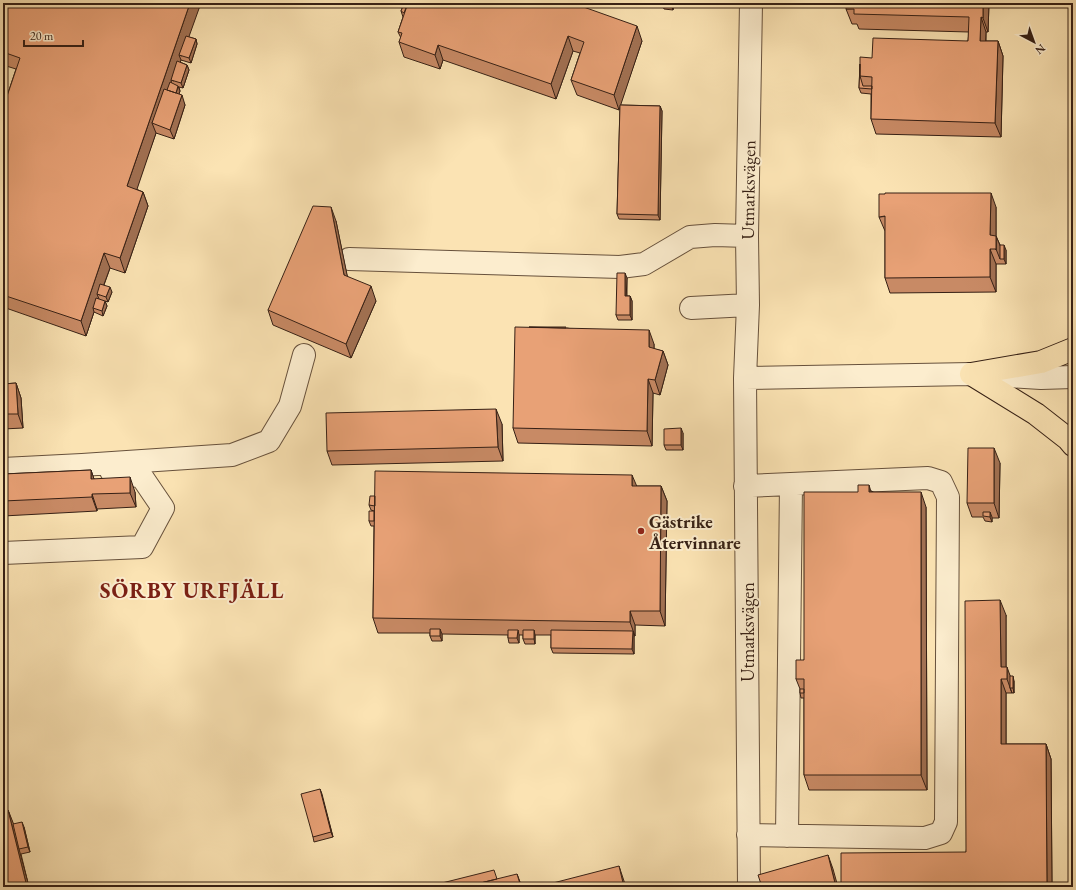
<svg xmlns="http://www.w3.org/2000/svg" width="1076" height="890" viewBox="0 0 1076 890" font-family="'EB Garamond',serif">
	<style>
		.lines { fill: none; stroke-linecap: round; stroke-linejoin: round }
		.minor-casing { stroke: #67513c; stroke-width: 24 }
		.major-casing { stroke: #362015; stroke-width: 24 }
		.minor { stroke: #fcedce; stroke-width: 22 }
		.major { stroke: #fbe3b3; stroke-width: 22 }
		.wall { fill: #c88a65; stroke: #362015 }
		.shaded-wall { fill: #a27153; stroke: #362015 }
		.building { fill: #e8a176; stroke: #362015 }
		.poi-dot { fill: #8f2418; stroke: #fcedce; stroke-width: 1.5 }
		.labels { text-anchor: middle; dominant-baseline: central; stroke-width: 4; stroke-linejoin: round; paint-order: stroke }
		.street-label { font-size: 18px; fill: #362015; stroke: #fcedce }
		.poi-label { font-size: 18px; font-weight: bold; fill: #362015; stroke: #fcedce; text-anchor: start }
		.district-label { font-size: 22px; font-weight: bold; letter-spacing: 1px; fill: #7a1f14; stroke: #fcedce }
	</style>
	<rect width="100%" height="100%" fill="#fbe3b3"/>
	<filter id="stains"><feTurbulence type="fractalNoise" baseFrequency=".005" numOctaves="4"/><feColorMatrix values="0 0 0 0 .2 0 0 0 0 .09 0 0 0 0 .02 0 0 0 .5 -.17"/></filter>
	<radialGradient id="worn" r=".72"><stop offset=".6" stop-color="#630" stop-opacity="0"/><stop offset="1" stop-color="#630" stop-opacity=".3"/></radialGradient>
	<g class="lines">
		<defs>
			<path id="minor" d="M349 259 620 267 644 264 690 237 715 235 747 236
				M691 308 748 305
				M745 378 971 374 1041 378 1073 377
				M3 469 82 465 232 455 269 441 290 406 304 355
				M745 486 928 478 941 482 948 497 946 822 941 833 925 838 748 835
				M3 553 142 547 163 508 142 477 111 471
				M787 836 791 484
				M749 887 745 378 748 305 747 236 751 3"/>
			<path id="major" d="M971 374 1036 414 1068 439 1073 445
				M971 374 1041 362 1073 349"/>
		</defs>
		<use href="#minor" class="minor-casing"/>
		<use href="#major" class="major-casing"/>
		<use href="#minor" class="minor"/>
		<use href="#major" class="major"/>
	</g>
	<path class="wall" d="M3 3 189 37 196 39 197 44 191 63 181 60 180 62 187 65 189 70 183 88 179 87 180 91 179 94 185 105 174 139 156 133 136 189 143 192 148 206 125 273 110 268 104 285 112 292 108 302 105 301 107 306 103 316 94 312 86 336 3 307V108L16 69 3 65Z
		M404 3H589L587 9 642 41 620 105 660 106 662 111 660 220 619 219 617 214 620 107 619 110 577 95 571 80 580 53 573 51 556 99 443 60 440 69 404 57 399 42 401 38 398 32 403 17 401 11Z
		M674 3 673 10 664 9 662 4Z
		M989 3 988 32H986V41H998L1003 56 1001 137 876 134 871 119V94L861 93 859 88 860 64 968 41 969 32 859 29 857 24H852L846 9Z
		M996 207V236L1000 245 1006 250V264H996V292L890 293 885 278V231L879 217Z
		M336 221 347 276 376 301 351 358 273 325 268 310Z
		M627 278V296H630L632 301V320H618L616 315Z
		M567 328 654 344V349L663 351 668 365 660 395 653 393 652 446 518 443 513 428Z
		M16 383 21 398 23 428 3 429V384Z
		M502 424 503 461 332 465 327 451Z
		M683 433V450H666L664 445Z
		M1000 463 999 518H992V522L985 521 983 517H972L967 503Z
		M91 470 94 479 135 492 136 507 97 509V511L3 516V474Z
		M636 486H661L667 501 665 626 635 625V636H634V654L553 653 551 648V635H535V644H525L523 639V635H519V643H509L508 638V635L442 634V641H432L430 636V633H378L373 618 374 526H371L369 521 374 511 371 510 369 505Z
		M872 491 873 492 926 507 927 790H809L804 775V698H801L800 693V689L796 679 804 660 858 492Z
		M1006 615V667L1010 676 1014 681V693H1006V744H1046L1051 759 1052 887 966 852Z
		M320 789 333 837 314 842 313 837Z
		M8 810 13 824 24 827 30 852 21 854 29 887Z"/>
	<path class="shaded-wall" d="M190 3H201L182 56 179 55 181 60 174 81 171 80 172 85 152 123 156 133 133 201 127 186Z
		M579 3H589L584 20 578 5Z
		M671 3H674L673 10 671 5Z
		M983 3H989L988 32 983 18Z
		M981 17 986 32 985 56 980 41Z
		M637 26 642 41 619 110 614 95Z
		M568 36 573 51 556 99 551 84Z
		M196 39 197 44 191 63 189 58Z
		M998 41 1003 56 1001 137 995 123Z
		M438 45 443 60 440 69 435 55Z
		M187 65 189 70 183 88 181 83Z
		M178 86 180 91 176 102 175 97Z
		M182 95 185 105 174 139 170 130Z
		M660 106 662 111 660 220 658 215Z
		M143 192 148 206 125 273 120 258Z
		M991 193 996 207V250L990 235Z
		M331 207 336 221 350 289 344 275Z
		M996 236 1002 250 1000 259 996 249Z
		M1004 245 1006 250V264L1004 259Z
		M990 249 996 264V292L990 277Z
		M104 253 110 268 100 295 97 294 99 299 93 308 94 312 86 336 81 321Z
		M625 273 627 278 626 301 625 296Z
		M371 286 376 301 351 358 346 344Z
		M110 287 112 292 108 302 106 297Z
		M630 296 632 301V320L630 315Z
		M105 301 107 306 103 316 102 311Z
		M649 330 654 344V362L649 347Z
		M663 351 668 365 660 395 655 380Z
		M648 379 653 393 652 446 647 431Z
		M16 383 21 398 23 428 18 414Z
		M496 409 502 424 503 461 498 447Z
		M681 428 683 433V450L681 445Z
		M994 448 1000 463 999 518 994 503Z
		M91 470 96 485 91 479Z
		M632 475 638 489 632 486Z
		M130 477 135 492 136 507 130 493Z
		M869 485 872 495V491L874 496V507L869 492Z
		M661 486 667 501 665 626 660 611Z
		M921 492 926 507 927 790 921 775Z
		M92 494 97 509V511L92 497Z
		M990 512 992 517V522L990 517Z
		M1000 600 1006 615V679L1001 667Z
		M630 611 635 625V636L630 622Z
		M440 629 442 634V641L440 636Z
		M518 630 519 635V643L517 638Z
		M534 630 535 635V644L534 639Z
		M633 631 634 636V654L632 649Z
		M1007 667 1012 681 1010 688 1012 693 1007 679Z
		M1013 676 1014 681V693L1013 688Z
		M1001 679 1006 693V759L1001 744Z
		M1046 744 1051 759 1052 887H1047Z
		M320 789 322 794 333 837 331 832Z
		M8 810 14 825 19 849 29 887H27Z
		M22 822 24 827 30 852 28 847Z
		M828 855 833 869 838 887H836Z
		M619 866 626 887H624Z
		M517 874 522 887H521Z"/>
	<path class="building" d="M3 3H190L127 186 143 192 120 258 104 253 81 321 3 295V108L20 58 3 52Z
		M408 3H579L578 5 637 26 614 95 571 80 584 42 568 36 551 84 438 45 435 55 399 42 402 33 398 32Z
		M662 3H671V5L662 4Z
		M846 3H983V18L981 17 980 41H998L995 123 871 119 872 77 860 76V57L872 58 873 38 968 41 969 17 854 14V9H846Z
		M404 4 407 5 404 13 401 11Z
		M186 36 196 39 189 58 179 55Z
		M177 61 187 65 181 83 171 80Z
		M860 64V76L863 86H872V89L859 88Z
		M170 82 178 86 176 93 167 90Z
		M164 89 182 95 170 130 152 123Z
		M620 105 660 106 658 215 617 214Z
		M885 193H991L990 235 996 236V249H990V277L885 278V216L879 217V194H885Z
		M313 206 331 207 344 275 371 286 346 344 268 310Z
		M1000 245H1004V259H1000Z
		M617 273H625V296H630V315H616Z
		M100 284 110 287 106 297 97 294Z
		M96 298 105 301 102 311 93 308Z
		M515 327 649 330V347L663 351 655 380 648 379 647 431 513 428Z
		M529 327H566V328Z
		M16 383 18 414H3V384Z
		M496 409 498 447 327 451 326 413Z
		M681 428V445H664V429Z
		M968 448H994V503H967Z
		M91 470V479L130 477V493L92 494V497L3 501V474Z
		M375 471 632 475V486H661L660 611H630V622L373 618Z
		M858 485H869V492H921V775H804V679H796V660H804V492H858Z
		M370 496H375V506L369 505Z
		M369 511H374V521H369Z
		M983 512H990V517L983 516Z
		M1000 600 1001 667H1007V679H1001V744H1046L1047 887H841V853L966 852 965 601Z
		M430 629H440V636H430Z
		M508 630H518L517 638H508Z
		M523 630H534V639H523Z
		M551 630 633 631 632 649 551 648Z
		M1010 676H1013V688H1010Z
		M800 689H804V693H800Z
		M320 789 331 832 313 837 301 794Z
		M8 810 27 887H3V812Z
		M22 822 28 847 19 849 13 824Z
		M828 855 836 887H762L758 875Z
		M619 866 624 887H554L553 883Z
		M494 870 497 879 464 887H426Z
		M517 874 521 887H464Z"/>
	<circle class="poi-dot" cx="641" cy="531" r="4"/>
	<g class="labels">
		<g class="street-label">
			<text transform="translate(748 190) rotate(-89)">Utmarksvägen</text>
			<text transform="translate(747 632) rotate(-90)">Utmarksvägen</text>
		</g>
		<g class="poi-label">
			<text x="649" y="521">Gästrike<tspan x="649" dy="21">Återvinnare</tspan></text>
		</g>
		<g class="district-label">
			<text x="192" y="590">SÖRBY URFJÄLL</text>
		</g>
	</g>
	<rect width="1076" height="890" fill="none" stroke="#fbe3b3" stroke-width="16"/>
	<rect x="4" y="4" width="1068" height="882" fill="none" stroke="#362015" stroke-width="2"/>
	<rect x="8" y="8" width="1060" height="874" fill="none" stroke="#362015"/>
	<g transform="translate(1034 42) rotate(139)" stroke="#fcedce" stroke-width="3" paint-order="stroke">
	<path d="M0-3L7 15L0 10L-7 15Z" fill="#362015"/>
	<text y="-6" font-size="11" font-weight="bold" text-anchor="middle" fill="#362015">N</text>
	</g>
	<path d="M24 40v6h59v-6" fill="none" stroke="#362015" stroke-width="2"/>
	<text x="30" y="40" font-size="12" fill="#362015" stroke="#fcedce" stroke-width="3" paint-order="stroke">20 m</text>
	<rect width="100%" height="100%" filter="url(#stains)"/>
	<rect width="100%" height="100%" fill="url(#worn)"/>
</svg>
